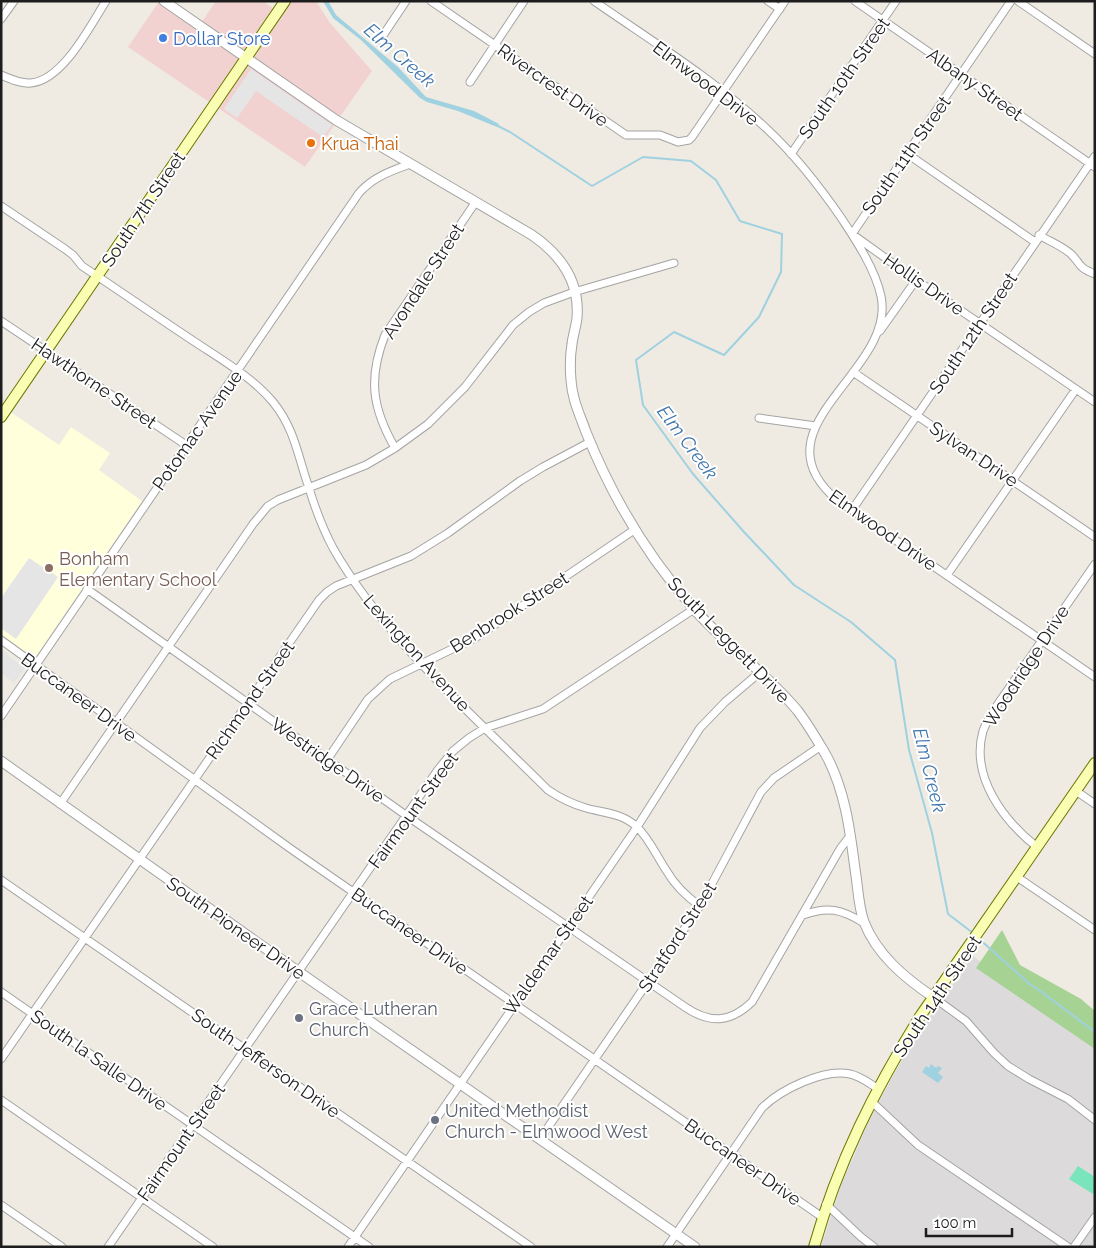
<svg xmlns="http://www.w3.org/2000/svg" width="1096" height="1248" viewBox="0 0 1096 1248" font-family="Raleway,sans-serif">
	<style>
		.residential { fill: #dcdada }
		.commercial { fill: #f2d2d0 }
		.education { fill: #ffffdc }
		.forest { fill: #a6d294 }
		.pitch { fill: #7ae5bc }
		.parking { fill: #e5e5e5 }
		.water { fill: #9fd1e1 }
		.lines { fill: none; stroke-linecap: round; stroke-linejoin: round }
		.stream { stroke: #9fd1e1; stroke-width: 2 }
		.minor-casing { stroke: #a4a4a4; stroke-width: 9 }
		.tertiary-casing { stroke: #a4a4a4; stroke-width: 11 }
		.secondary-casing { stroke: #6b7900; stroke-width: 12 }
		.minor { stroke: #fff; stroke-width: 7 }
		.tertiary { stroke: #fff; stroke-width: 9 }
		.secondary { stroke: #fafeb2; stroke-width: 10 }
		.shop-dot { fill: #3f7fe0; stroke: #fff; stroke-width: 2 }
		.food-dot { fill: #e8710a; stroke: #fff; stroke-width: 2 }
		.education-dot { fill: #8d6e63; stroke: #fff; stroke-width: 2 }
		.worship-dot { fill: #6b7280; stroke: #fff; stroke-width: 2 }
		.labels { text-anchor: middle; dominant-baseline: central; stroke-width: 4; stroke-linejoin: round; paint-order: stroke }
		.shop-label { font-size: 18px; fill: #366cbe; stroke: #fff; text-anchor: start }
		.street-label { font-size: 18px; fill: #1d1d1d; stroke: #fff }
		.food-label { font-size: 18px; fill: #c56008; stroke: #fff; text-anchor: start }
		.education-label { font-size: 18px; fill: #785e54; stroke: #fff; text-anchor: start }
		.worship-label { font-size: 18px; fill: #5b616d; stroke: #fff; text-anchor: start }
		.water-label { font-size: 19px; font-style: italic; fill: #4076ac; stroke: #fff }
	</style>
	<rect width="100%" height="100%" fill="#efebe2"/>
	<path class="residential" d="M973 956 1079 1033 1095 1043V1247H821L840 1188 871 1116 899 1065 923 1027Z"/>
	<path class="commercial" d="M216 1H263L282 15 291 1H316L330 23 372 71 305 167 128 47 158 3 197 29Z"/>
	<path class="education" d="M9 411 59 445 71 427 110 453 99 470 142 501 34 659 1 636V423Z"/>
	<path class="forest" d="M1002 930 1020 965 1081 999 1095 1011V1049L976 968Z"/>
	<path class="pitch" d="M1078 1166 1095 1177V1191L1093 1194 1069 1179Z"/>
	<path class="parking" d="M251 69 332 125 323 137 256 91 237 118 224 109Z
		M29 558 58 577 16 639 1 628V598Z
		M1 650 25 668 14 683 1 673Z"/>
	<path class="water" d="M323 1H328L336 15 398 67 426 97 474 111 499 124 497 127 458 111 427 102 420 98 361 40 333 18Z
		M931 1064 936 1068 938 1066 942 1068 938 1073 943 1077 938 1083 922 1072 926 1066 929 1068Z"/>
	<g class="lines">
		<path class="stream" d="M496 125 510 132 592 186 643 157 691 161 716 180 740 221 782 234 781 272 759 317 724 355 674 332 636 360 643 405 693 474 744 532 794 585 851 622 895 660 909 750 932 833 948 914 973 933
			M978 938 1031 985 1039 990 1095 1032"/>
		<defs>
			<path id="minor" d="M431 1 626 135H660L678 142 689 140 692 137 785 1
				M594 1C653 42 715 80 767 129 796 156 820 187 842 219 857 242 875 269 881 296 897 372 751 427 837 500L1095 677
				M768 1 780 9
				M855 1 1095 167
				M1011 1 852 234 916 280 1095 402
				M1018 1 1095 54
				M1 19 14 1
				M380 40 406 1
				M1 75C10 79 21 84 31 83 63 80 90 26 106 1
				M470 82 524 1
				M906 153 1035 242
				M791 154 896 1
				M1 206 65 249 73 255 82 266C120 291 157 317 195 342 222 360 252 377 273 402 295 429 298 457 309 488 315 508 323 529 333 548 384 638 475 717 548 790 560 798 572 804 586 808 604 813 621 813 636 826 649 838 656 855 666 870 674 884 687 897 700 906
				M1039 235C1049 241 1062 246 1071 254 1082 265 1077 267 1095 274
				M1 321 186 445
				M880 331 916 280
				M853 372 1095 537
				M759 418 816 426
				M395 448C372 408 368 378 385 335L475 203
				M852 510 1095 156
				M947 575 1076 389
				M87 589 407 816 685 1007C710 1024 730 1023 752 1002L840 849 850 836
				M1 640 291 849 822 1217
				M1 716 359 193C373 177 391 171 410 164
				M327 760 368 699 390 679 475 638 634 530
				M1076 791 1095 804
				M60 804 253 524 268 506 278 500 366 465 395 448 428 424 465 387 513 325 529 312 544 303 574 292 674 263
				M1037 847C1004 821 970 777 983 731 987 720 994 710 1000 701L1095 564
				M1017 877 1095 930
				M1 880 531 1247
				M803 915C828 906 841 909 864 923
				M1 992 369 1247
				M933 997 966 1021 994 1053 1008 1066 1029 1079 1068 1099 1095 1120
				M1 1059 319 600 327 592 336 586 411 556 448 533 520 481 543 467 590 442
				M1 1100 213 1247
				M871 1101 918 1145 1068 1247
				M540 1139 700 906 761 792 774 778 821 746
				M826 1204 861 1237 874 1247
				M1 1205 62 1247
				M108 1247 437 771 453 751 469 738 485 728 543 709 694 609
				M348 1247 637 827 700 728 725 702 759 673
				M667 1247 762 1108C780 1090 824 1068 850 1074 860 1076 869 1083 877 1088
				M1074 1247 1095 1217"/>
			<path id="tertiary" d="M164 1 336 120 532 235C561 255 580 281 577 318 576 327 573 335 572 344 570 356 570 369 571 380 572 399 580 415 586 432 612 497 647 556 694 609 726 645 766 673 797 710 808 724 817 740 826 755 845 790 850 830 855 869 858 886 858 905 864 922 877 955 905 978 933 997
				M1 761 299 972 695 1247"/>
			<path id="secondary" d="M1 417 285 1
				M814 1247C838 1162 875 1089 921 1015L1095 763"/>
		</defs>
		<use href="#minor" class="minor-casing"/>
		<use href="#tertiary" class="tertiary-casing"/>
		<use href="#secondary" class="secondary-casing"/>
		<use href="#minor" class="minor"/>
		<use href="#tertiary" class="tertiary"/>
		<use href="#secondary" class="secondary"/>
	</g>
	<circle class="shop-dot" cx="163" cy="38" r="5"/>
	<circle class="food-dot" cx="311" cy="143" r="5"/>
	<circle class="education-dot" cx="49" cy="568" r="5"/>
	<g class="worship-dot">
		<circle cx="299" cy="1018" r="5"/>
		<circle cx="435" cy="1120" r="5"/>
	</g>
	<g class="labels">
		<g class="shop-label">
			<text x="173" y="38">Dollar Store</text>
		</g>
		<g class="street-label">
			<text transform="translate(844 78) rotate(-55)">South 10th Street</text>
			<text transform="translate(706 83) rotate(37)">Elmwood Drive</text>
			<text transform="translate(975 84) rotate(35)">Albany Street</text>
			<text transform="translate(553 85) rotate(35)">Rivercrest Drive</text>
			<text transform="translate(906 155) rotate(-55)">South 11th Street</text>
			<text transform="translate(143 209) rotate(-56)">South 7th Street</text>
			<text transform="translate(423 281) rotate(-57)">Avondale Street</text>
			<text transform="translate(924 284) rotate(35)">Hollis Drive</text>
			<text transform="translate(973 333) rotate(-56)">South 12th Street</text>
			<text transform="translate(94 383) rotate(34)">Hawthorne Street</text>
			<text transform="translate(197 430) rotate(-55)">Potomac Avenue</text>
			<text transform="translate(974 454) rotate(34)">Sylvan Drive</text>
			<text transform="translate(883 530) rotate(35)">Elmwood Drive</text>
			<text transform="translate(509 612) rotate(-32)">Benbrook Street</text>
			<text transform="translate(729 640) rotate(46)">South Leggett Drive</text>
			<text transform="translate(417 653) rotate(48)">Lexington Avenue</text>
			<text transform="translate(1026 666) rotate(-57)">Woodridge Drive</text>
			<text transform="translate(79 697) rotate(36)">Buccaneer Drive</text>
			<text transform="translate(250 700) rotate(-55)">Richmond Street</text>
			<text transform="translate(328 760) rotate(35)">Westridge Drive</text>
			<text transform="translate(413 810) rotate(-54)">Fairmount Street</text>
			<text transform="translate(236 928) rotate(35)">South Pioneer Drive</text>
			<text transform="translate(410 931) rotate(35)">Buccaneer Drive</text>
			<text transform="translate(677 937) rotate(-57)">Stratford Street</text>
			<text transform="translate(548 955) rotate(-55)">Waldemar Street</text>
			<text transform="translate(937 996) rotate(-56)">South 14th Street</text>
			<text transform="translate(99 1060) rotate(35)">South la Salle Drive</text>
			<text transform="translate(266 1063) rotate(35)">South Jefferson Drive</text>
			<text transform="translate(181 1142) rotate(-55)">Fairmount Street</text>
			<text transform="translate(743 1162) rotate(35)">Buccaneer Drive</text>
		</g>
		<g class="food-label">
			<text x="321" y="143">Krua Thai</text>
		</g>
		<g class="education-label">
			<text x="59" y="558">Bonham<tspan x="59" dy="21">Elementary School</tspan></text>
		</g>
		<g class="worship-label">
			<text x="309" y="1008">Grace Lutheran<tspan x="309" dy="21">Church</tspan></text>
			<text x="445" y="1110">United Methodist<tspan x="445" dy="21">Church - Elmwood West</tspan></text>
		</g>
		<g class="water-label">
			<text transform="translate(400 55) rotate(41)">Elm Creek</text>
			<text transform="translate(688 442) rotate(53)">Elm Creek</text>
			<text transform="translate(930 770) rotate(76)">Elm Creek</text>
		</g>
	</g>
	<rect width="1096" height="1248" fill="none" stroke="#1d1d1d" stroke-width="5"/>
	<path d="M926 1228v8h86v-8" fill="none" stroke="#1d1d1d" stroke-width="2.5"/>
	<text x="934" y="1228" font-size="15" fill="#1d1d1d" stroke="#ffffff" stroke-width="4" paint-order="stroke">100 m</text>
</svg>
